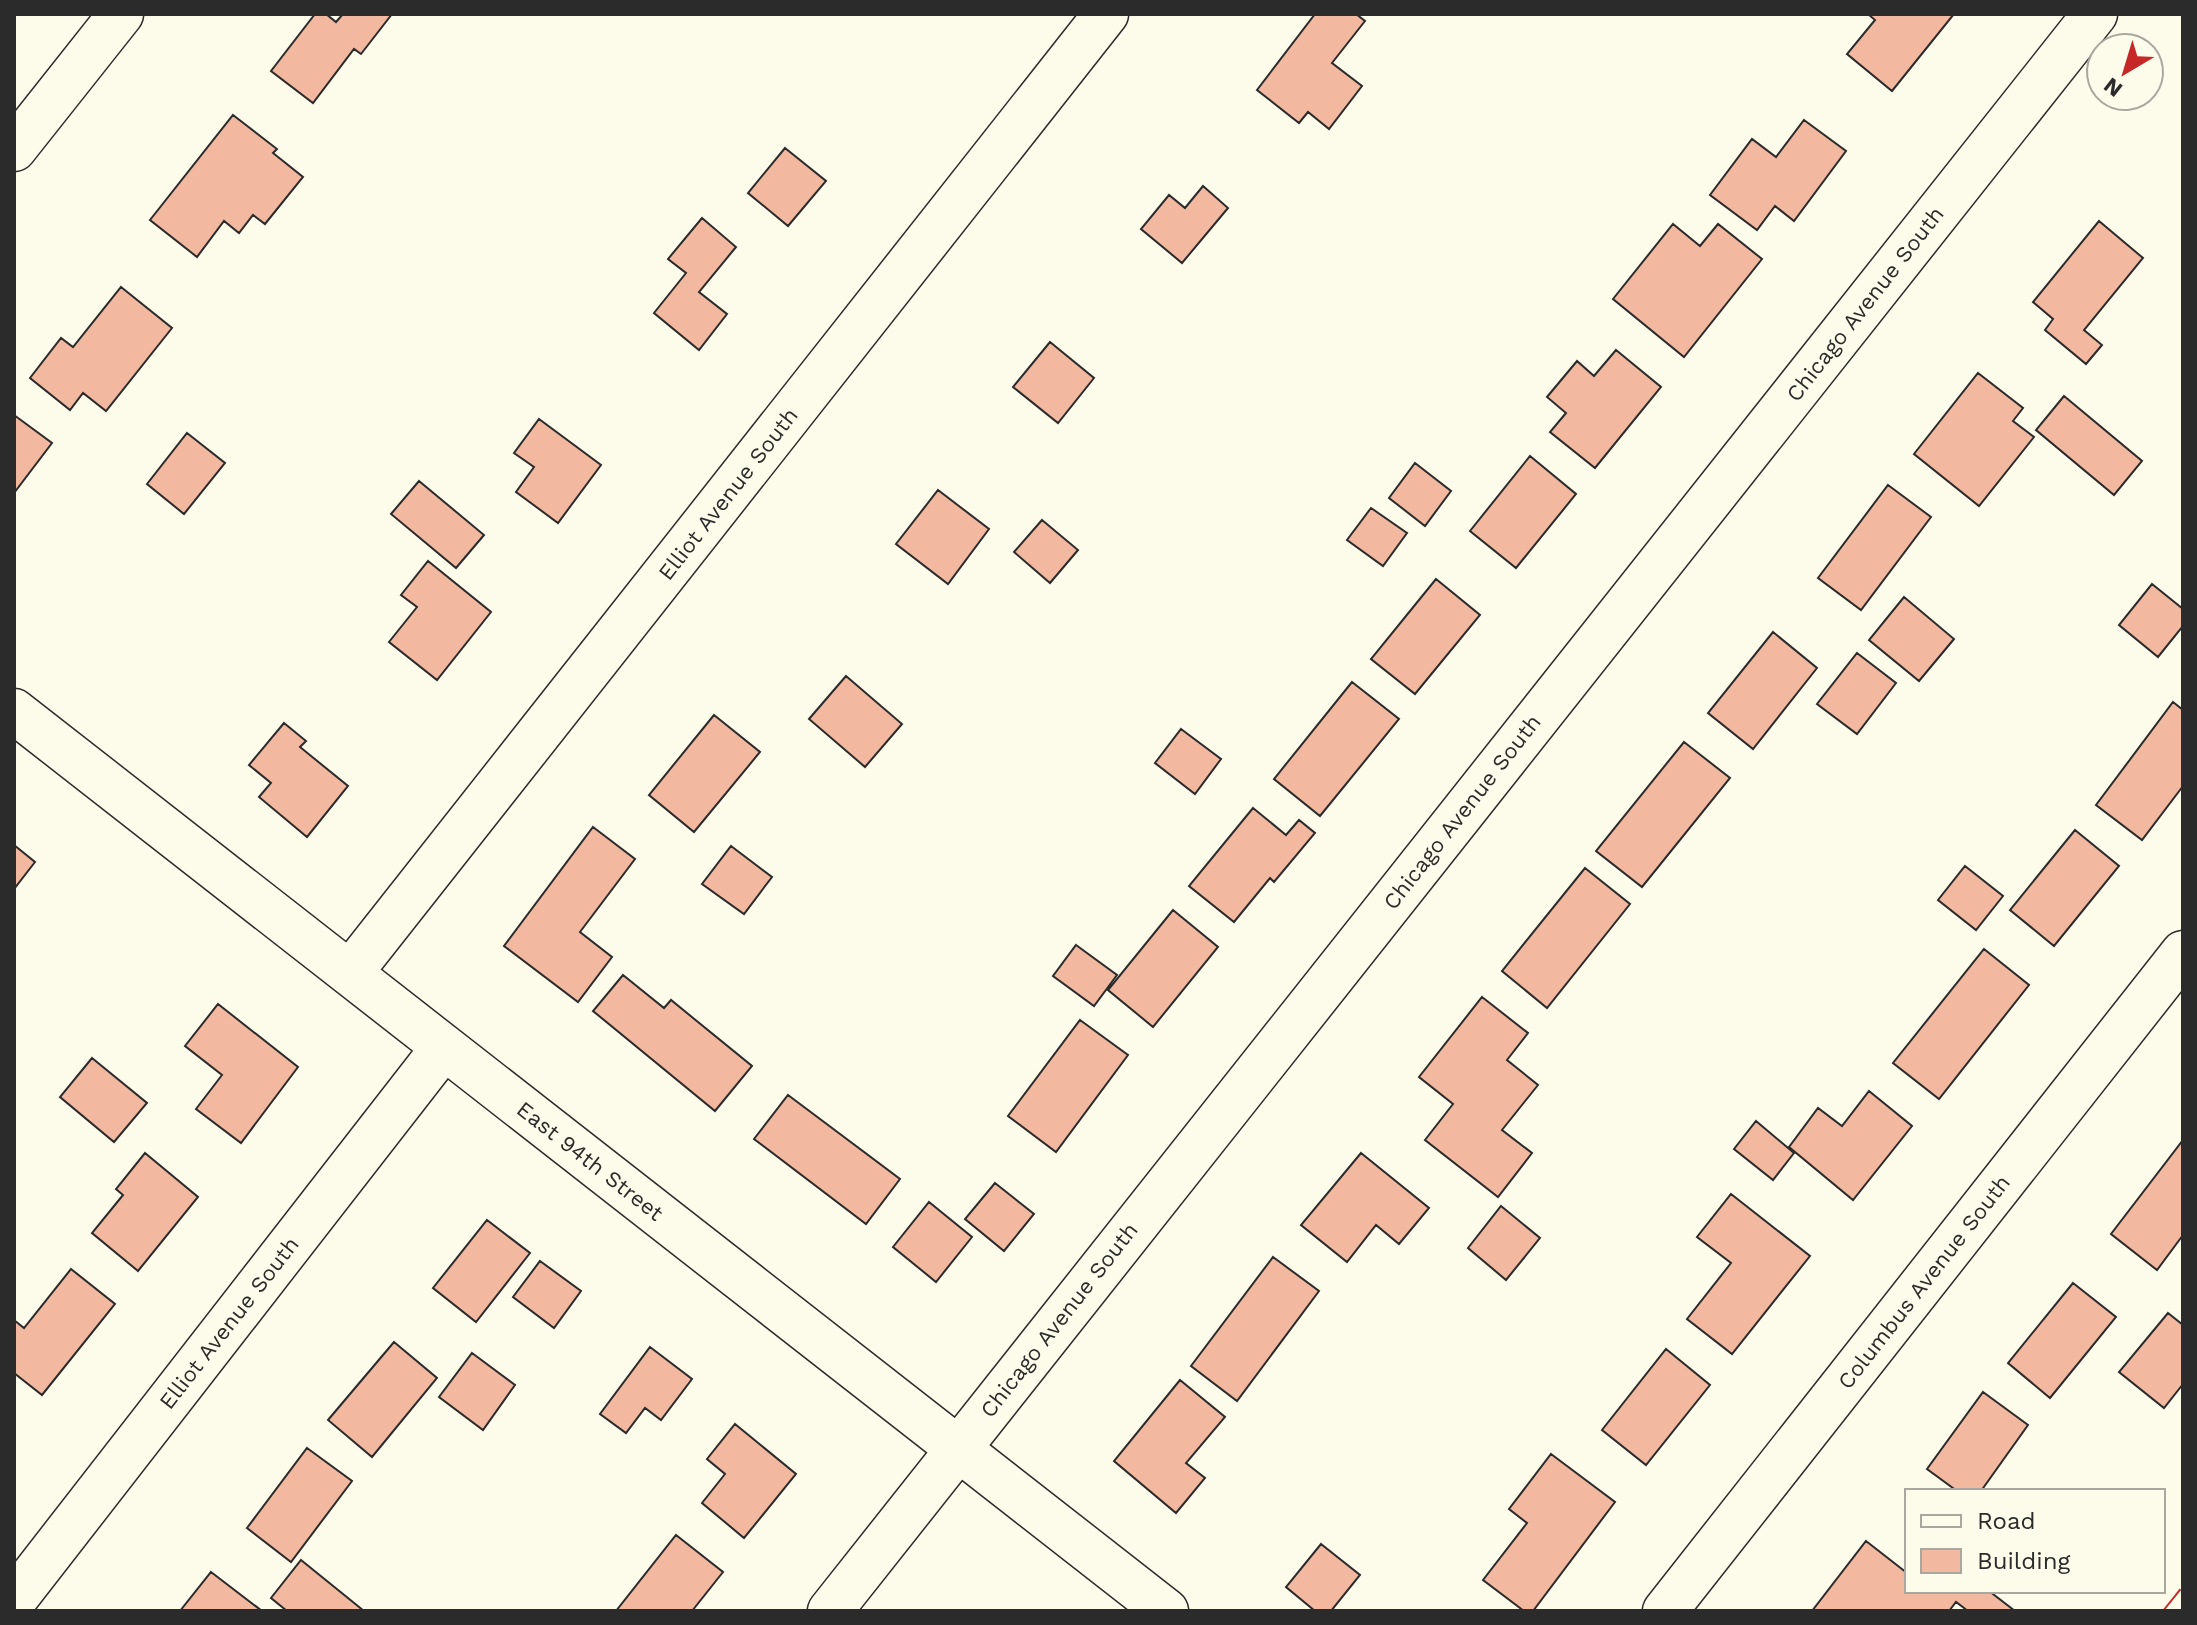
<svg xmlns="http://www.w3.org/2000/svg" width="2197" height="1625" viewBox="0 0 2197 1625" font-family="'Work Sans',sans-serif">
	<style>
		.building { fill: #f2b8a0; stroke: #2b2b2b; stroke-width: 2 }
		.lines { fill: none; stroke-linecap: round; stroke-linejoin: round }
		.minor-casing { stroke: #2b2b2b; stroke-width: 47 }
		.minor { stroke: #fdfbea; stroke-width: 44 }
		.power { stroke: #c62828; stroke-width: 2; stroke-dasharray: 28 6 4 6; stroke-linecap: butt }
		.labels { text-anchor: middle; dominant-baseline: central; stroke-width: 6; stroke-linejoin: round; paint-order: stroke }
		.street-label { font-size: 22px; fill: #2b2b2b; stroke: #fdfbea }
	</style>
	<rect width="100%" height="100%" fill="#fdfbea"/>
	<path class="building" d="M315 14H326L336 22 343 14H392L361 54 354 49 313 103 271 71Z
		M1315 14H1356L1365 21 1332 63 1362 86 1329 129 1308 112 1299 123 1257 90Z
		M1868 14H1954L1892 91 1847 54 1875 20Z
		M233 115 277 149 273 153 303 177 265 224 253 215 239 233 224 221 197 257 150 220Z
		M1804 120 1846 151 1794 221 1775 206 1757 230 1710 195 1752 139 1776 157Z
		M785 148 826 181 788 226 748 193Z
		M1203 186 1228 208 1182 263 1141 229 1169 195 1185 208Z
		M702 218 736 247 699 292 727 314 699 350 654 313 686 273 668 259Z
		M2099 221 2143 258 2084 330 2102 345 2086 364 2045 330 2053 319 2033 302Z
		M1673 224 1700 246 1718 224 1762 259 1684 357 1613 299Z
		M121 287 172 328 106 411 83 393 70 410 30 378 61 338 73 347Z
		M1050 342 1094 378 1058 423 1013 387Z
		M1616 350 1661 387 1595 468 1550 432 1566 413 1547 397 1577 361 1594 376Z
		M1978 373 2023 408 2013 421 2034 437 1979 506 1914 454Z
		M2064 396 2142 461 2114 495 2036 430Z
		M14 415 52 443 14 493Z
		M539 419 601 465 558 523 516 492 534 467 514 453Z
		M187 433 225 463 184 514 147 484Z
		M1530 456 1576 494 1516 568 1470 531Z
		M1415 463 1451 491 1425 526 1389 498Z
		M419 481 484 535 456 568 391 514Z
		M1888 485 1931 517 1861 610 1818 578Z
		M938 490 989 529 948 584 896 544Z
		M1371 508 1407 533 1383 566 1347 540Z
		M1042 520 1078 550 1050 583 1014 552Z
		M428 561 491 612 437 680 389 642 417 607 401 595Z
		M1436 579 1480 615 1415 694 1371 659Z
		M2152 584 2183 609V626L2158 657 2119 625Z
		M1904 597 1954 639 1919 681 1869 640Z
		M1773 632 1817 668 1753 749 1708 713Z
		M1857 653 1896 683 1857 734 1817 704Z
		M846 676 902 724 865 767 809 719Z
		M1352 682 1399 719 1320 816 1274 779Z
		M2173 702 2183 710V786L2142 840 2096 805Z
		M714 715 760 752 694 832 649 795Z
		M284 723 306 741 300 747 348 786 307 837 259 797 271 783 249 765Z
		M1181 729 1221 759 1195 794 1155 763Z
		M1684 742 1730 778 1642 887 1596 851Z
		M1253 808 1286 835 1299 820 1315 833 1274 882 1270 878 1234 922 1189 886Z
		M593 827 635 859 580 932 612 957 578 1002 504 946Z
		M2075 830 2119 866 2054 946 2010 910Z
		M14 845 35 862 14 889Z
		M731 846 772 877 744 914 702 884Z
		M1965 866 2003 896 1976 930 1938 900Z
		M1585 868 1630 904 1547 1008 1502 971Z
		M1173 910 1218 947 1153 1027 1108 990Z
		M1076 945 1117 975 1094 1006 1053 976Z
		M1984 949 2029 985 1939 1099 1893 1063Z
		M623 975 664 1008 671 1000 752 1066 715 1111 593 1011Z
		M1482 997 1528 1033 1507 1060 1538 1085 1502 1130 1532 1153 1498 1197 1425 1140 1453 1104 1419 1077Z
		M218 1004 298 1067 241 1143 196 1109 222 1075 185 1046Z
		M1080 1020 1128 1055 1056 1152 1008 1116Z
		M92 1058 147 1103 114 1142 60 1097Z
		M1869 1091 1912 1126 1853 1200 1789 1147 1818 1108 1842 1126Z
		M788 1095 900 1179 866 1224 754 1139Z
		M1756 1121 1794 1153 1773 1180 1734 1149Z
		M2183 1140V1235L2157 1270 2111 1234Z
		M145 1153 198 1197 138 1271 92 1233 123 1195 116 1189Z
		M1361 1153 1429 1208 1399 1244 1376 1225 1347 1262 1301 1225Z
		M995 1183 1034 1214 1004 1251 965 1219Z
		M1731 1194 1810 1256 1732 1354 1687 1319 1731 1263 1697 1237Z
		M929 1202 972 1237 936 1282 893 1247Z
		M1501 1206 1540 1238 1506 1280 1468 1248Z
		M487 1220 530 1253 476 1322 433 1288Z
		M1273 1257 1319 1291 1237 1401 1191 1366Z
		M540 1261 581 1291 554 1328 513 1297Z
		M71 1269 115 1304 42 1395 14 1373V1320L24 1328Z
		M2073 1283 2116 1317 2050 1398 2008 1363Z
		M2168 1313 2183 1325V1384L2164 1408 2119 1372Z
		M394 1342 437 1378 372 1457 328 1420Z
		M650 1347 692 1379 661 1420 645 1408 626 1433 600 1414Z
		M1666 1349 1710 1385 1646 1465 1602 1430Z
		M472 1353 515 1385 483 1430 439 1397Z
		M1180 1380 1225 1417 1186 1463 1205 1478 1176 1513 1114 1461Z
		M1983 1392 2028 1425 1981 1491H1957L1927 1469Z
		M735 1424 796 1474 744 1538 702 1503 725 1474 707 1459Z
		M307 1448 352 1481 291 1562 247 1528Z
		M1551 1454 1615 1502 1533 1611H1524L1483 1580 1527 1523 1509 1509Z
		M676 1535 723 1572 692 1611H616Z
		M1866 1541 1907 1573V1591H1989L2015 1611H1968L1956 1602 1949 1611H1812Z
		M1321 1544 1360 1575 1331 1611H1315L1286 1587Z
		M301 1560 364 1611H287L271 1598Z
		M211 1572 262 1611H180Z"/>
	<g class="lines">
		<defs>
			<path id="minor" d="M14 149 121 14
				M14 711 1166 1611
				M350 973 1106 14
				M14 1600 444 1047
				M830 1611 2095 14
				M1665 1611 2183 953"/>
		</defs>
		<use href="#minor" class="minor-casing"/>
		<use href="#minor" class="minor"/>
		<path class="power" d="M2163 1611 2183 1586"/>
	</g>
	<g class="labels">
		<g class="street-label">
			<text transform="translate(1865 304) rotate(-52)">Chicago Avenue South</text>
			<text transform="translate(728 494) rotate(-52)">Elliot Avenue South</text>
			<text transform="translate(1462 812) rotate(-52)">Chicago Avenue South</text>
			<text transform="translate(590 1161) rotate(38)">East 94th Street</text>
			<text transform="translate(1924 1282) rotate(-52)">Columbus Avenue South</text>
			<text transform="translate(1059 1320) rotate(-52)">Chicago Avenue South</text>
			<text transform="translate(229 1323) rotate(-52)">Elliot Avenue South</text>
		</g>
	</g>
	<rect width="2197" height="1625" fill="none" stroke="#2b2b2b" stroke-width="32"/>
	<rect x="1905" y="1489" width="260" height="104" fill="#fdfbea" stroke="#a9a89e" stroke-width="2"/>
	<rect x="1921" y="1515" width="40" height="12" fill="#fdfbea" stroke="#a9a89e" stroke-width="2"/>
	<text x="1977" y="1529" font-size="24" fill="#2b2b2b">Road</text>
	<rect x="1921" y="1549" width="40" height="24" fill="#f2b8a0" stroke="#a9a89e" stroke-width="2"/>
	<text x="1977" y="1569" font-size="24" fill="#2b2b2b">Building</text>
	<g transform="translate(2125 72) rotate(218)"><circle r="38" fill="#fdfbea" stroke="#a9a89e" stroke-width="2"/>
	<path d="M0-6L14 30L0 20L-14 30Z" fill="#c62828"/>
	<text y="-12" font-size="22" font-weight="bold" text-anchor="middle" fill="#2b2b2b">N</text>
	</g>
</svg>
